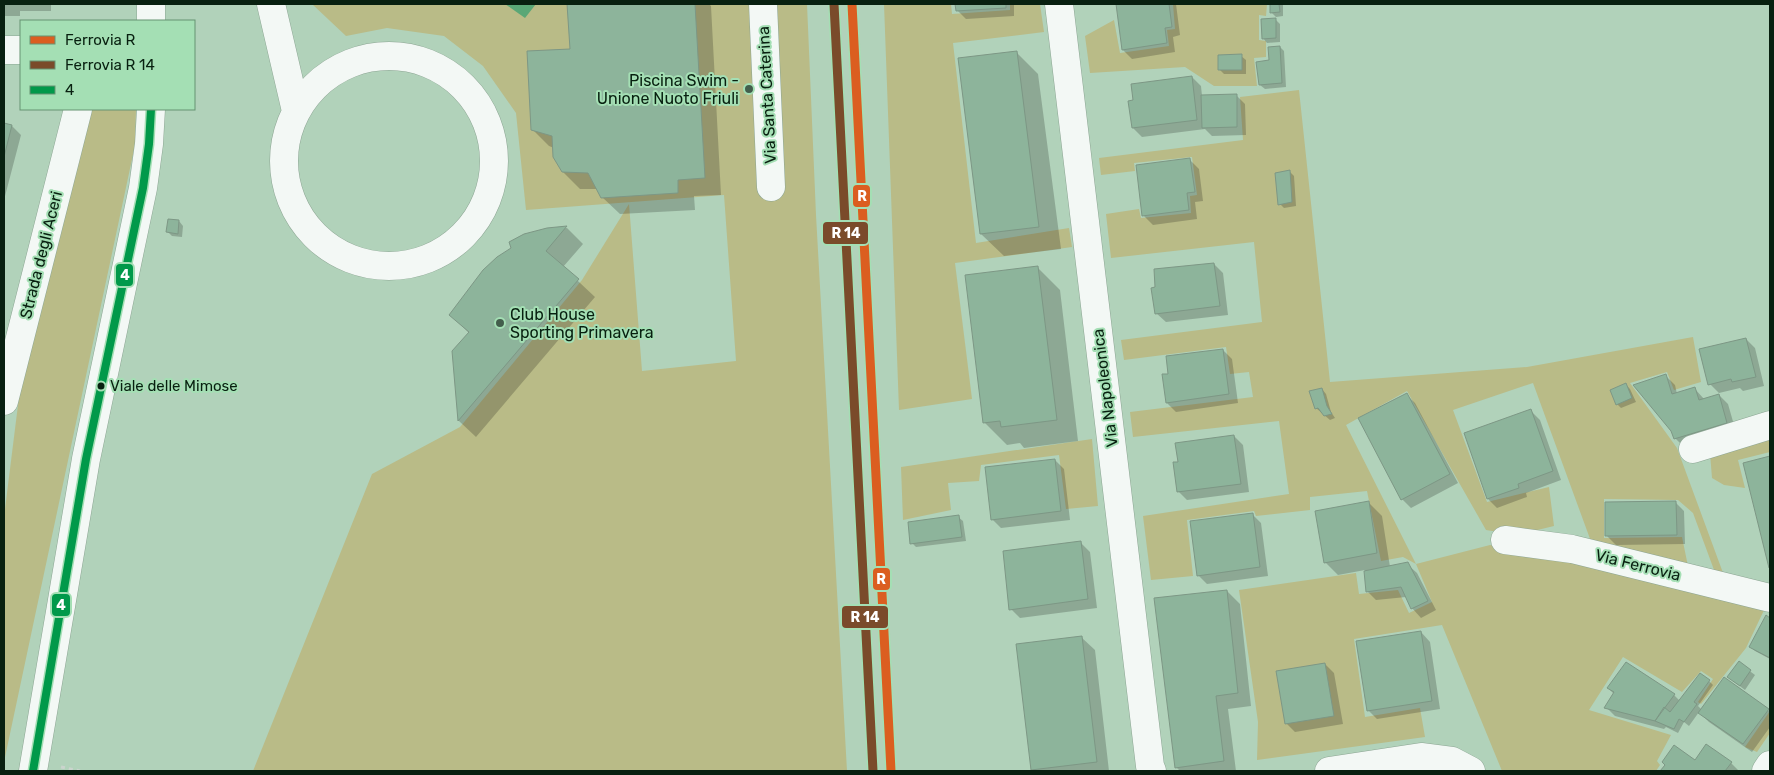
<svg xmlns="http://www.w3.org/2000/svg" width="1774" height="775" viewBox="0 0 1774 775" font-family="Rubik,sans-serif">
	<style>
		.green { fill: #b9bb87 }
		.water { fill: #5aa776 }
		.shadow { fill: #0003 }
		.building { fill: #8db49b; stroke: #7d9785 }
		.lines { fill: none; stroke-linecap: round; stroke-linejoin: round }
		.minor-casing { stroke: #8ca593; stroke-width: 29 }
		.path { stroke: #cad4cd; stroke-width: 3; stroke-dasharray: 4 4; stroke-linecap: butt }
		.minor { stroke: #f3f8f5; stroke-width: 28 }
		.bus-1-casing { stroke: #a4dfb4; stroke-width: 11 }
		.bus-1 { stroke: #01994a; stroke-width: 8 }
		.rail-1-casing { stroke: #a4dfb4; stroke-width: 12 }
		.rail-2-casing { stroke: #a4dfb4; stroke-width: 12 }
		.rail-1 { stroke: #db5e20; stroke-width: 9 }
		.rail-2 { stroke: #7a4b2a; stroke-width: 9 }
		.poi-dot { fill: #435e4c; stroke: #a4dfb4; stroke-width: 2 }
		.bus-dot { fill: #082010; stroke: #a4dfb4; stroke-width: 2 }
		.labels { text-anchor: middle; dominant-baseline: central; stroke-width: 4; stroke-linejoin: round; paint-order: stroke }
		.bus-label { font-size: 15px; fill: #082010; stroke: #a4dfb4; text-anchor: start }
		.poi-label { font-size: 16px; fill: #082010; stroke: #a4dfb4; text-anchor: end }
		.street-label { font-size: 16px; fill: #082010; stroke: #a4dfb4 }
		.line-badge { stroke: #a4dfb4; stroke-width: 2 }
		.badge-label { font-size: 14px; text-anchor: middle; font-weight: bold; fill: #fff }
	</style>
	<rect width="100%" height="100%" fill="#b1d2ba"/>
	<path class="green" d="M312 4H807L816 215 847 771H253L372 474 460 427 582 280 629 204 642 371 736 361 724 195 526 210 516 113 483 66 444 36 387 28 346 36Z
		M884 4H951L952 14 1010 10V4H1040L1044 32 953 43 976 243 1069 228 1072 247 955 263 972 399 899 410Z
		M1173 4H1267L1266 16 1259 15V40L1266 41V57L1254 58 1257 86H1214L1185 67 1090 73 1085 36 1114 20 1120 53 1169 46 1167 30 1175 29Z
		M1299 90 1330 382 1527 367 1693 337 1701 382 1674 390 1667 372 1630 383 1677 448 1726 581 1717 578 1693 513 1678 500 1604 499V538L1682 537 1689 571 1593 547 1533 383 1453 410 1487 502 1549 487 1554 526 1517 535 1486 530 1407 391 1346 425 1416 564 1490 545 1582 560 1766 606 1746 648 1701 704 1698 702 1713 679 1701 671 1682 692 1623 657 1589 710 1671 735 1657 761 1660 765 1656 771H1502L1442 625 1354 639 1365 717 1420 708 1425 737 1257 760 1258 722 1239 590 1356 573 1359 594 1398 590 1409 613 1432 602 1416 564 1403 557 1381 561 1367 491 1310 497V510L1256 516 1254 511 1187 520 1193 576 1151 580 1143 516 1289 494 1279 421 1133 437 1130 412 1253 397 1249 372 1230 374 1226 347 1124 360 1121 340 1262 322 1254 242 1111 258 1106 214 1139 209 1141 218 1191 213 1190 196 1197 195 1192 157 1134 163 1135 171 1101 175 1099 158 1243 140 1240 97Z
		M92 109H136L135 145 4 762V517L19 397Z
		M1770 438V452L1738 460 1745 488 1724 485 1712 478 1710 453Z
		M1092 439 1098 506 1066 509 1059 455 981 465 979 481 948 483 951 510 903 520 901 467Z
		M1770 711V733L1757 752 1745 747Z"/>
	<path class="water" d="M505 4H536L525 18Z"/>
	<path class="shadow" d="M4 4H51V11H20V16H4Z
		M569 4H709L711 6 721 195 694 196 695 210 620 214 602 197 598 189H580L563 172 554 148 549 146 532 129 571 50Z
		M957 4H1014V16L966 19 957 10Z
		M1118 4H1176L1180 35 1173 37 1175 52 1132 59 1123 50Z
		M1271 4H1283V16L1276 17 1271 12Z
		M1275 19 1280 24V42L1267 43 1263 38Z
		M1280 47 1284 51 1286 87 1265 89 1260 85 1270 61Z
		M1016 52 1038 74 1061 249 1004 256 981 234Z
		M1241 56 1246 60V74H1224L1220 70Z
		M1192 77 1201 86 1202 96 1236 95 1245 104 1246 135 1212 136 1205 129 1142 137 1133 128Z
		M4 124 12 126 21 135 4 200Z
		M1190 160 1199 169 1203 201 1195 202 1197 219 1153 225 1144 216Z
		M1290 172 1294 176 1296 206 1284 208 1280 204Z
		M179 221 183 226 182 237 172 236 167 231Z
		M567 228 583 244 563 267 595 297 476 437 459 421 453 351 469 333 451 315 547 229Z
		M1214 264 1223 273 1228 315 1166 322 1156 313Z
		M1038 268 1060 290 1078 441 1024 448 1020 443 1007 445 985 423 967 277Z
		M1746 339 1755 348 1764 386 1743 391 1740 388 1719 393 1710 384Z
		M1223 350 1232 359 1238 403 1176 412 1167 403 1170 375Z
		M1666 376 1675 385 1677 394 1695 389 1704 399 1719 395 1728 404 1736 432 1684 447 1675 438Z
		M1626 385 1630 389 1636 402 1621 408 1617 404Z
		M1322 389 1326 394 1331 412 1335 418 1330 420 1316 408Z
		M1406 394 1415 403 1458 483 1411 508 1402 499Z
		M1531 411 1540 420 1561 480 1526 493 1527 497 1497 508 1488 499Z
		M1234 436 1243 445 1249 492 1187 500 1178 491 1179 463Z
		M1770 457V567L1744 464Z
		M1055 460 1064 469 1070 520 1001 528 992 519Z
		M1368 502 1382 516 1390 567 1407 564 1417 573 1436 610 1421 618 1412 608 1406 597 1376 600 1367 591 1365 570 1338 575 1325 562Z
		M1675 502 1684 511 1685 544 1616 545 1607 536Z
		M1252 514 1261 523 1268 576 1207 584 1198 575Z
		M958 517 963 521 966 541 916 547 912 543Z
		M1081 543 1090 552 1097 608 1020 618 1011 609Z
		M1227 591 1240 604 1251 706 1228 709 1236 771H1180L1176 767Z
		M1766 617 1770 619V659L1755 651 1751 647Z
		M1421 632 1430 642 1440 709 1377 719 1368 710Z
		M1081 637 1095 650 1109 771H1034L1032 769Z
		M1739 663 1755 675 1745 690 1733 681Z
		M1325 664 1334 673 1343 724 1295 732 1286 723Z
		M1709 681 1713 685 1698 706 1702 710H1768L1770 712V727L1752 752 1709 722 1699 712 1689 726 1684 722 1678 733 1666 727 1664 729 1615 716 1606 707 1614 694 1608 688 1674 695 1680 701Z
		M1695 762 1731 763 1739 771H1661L1666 765Z"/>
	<path class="building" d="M567 4H695L705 178 678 180V193L601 198 588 173 562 172 553 157 552 136 531 130 527 51 570 49Z
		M955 4H1006V8L956 11Z
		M1116 4H1169L1172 27 1165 28 1167 43 1122 50Z
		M1270 4H1279L1280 12 1270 13Z
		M1276 18V38L1262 39 1261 19Z
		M1280 46 1282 83 1259 85 1256 62 1269 60 1268 47Z
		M1017 51 1039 227 980 234 958 58Z
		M1242 54V70H1218V55Z
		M1192 76 1197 120 1132 128 1128 101 1133 100 1131 84Z
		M1237 94V127L1202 128 1201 95Z
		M4 123 12 125 4 157Z
		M1190 158 1195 192 1187 193 1189 210 1142 216 1136 165Z
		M1290 170 1292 202 1278 205 1275 173Z
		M168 219 179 220 178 234 166 232Z
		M567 226 546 251 579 279 458 421 452 351 469 332 449 315 483 270 497 257 511 248 509 242 524 234 547 228Z
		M1214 263 1220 306 1155 314 1151 288 1155 287 1154 269Z
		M1038 266 1057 420 1001 427 1000 421 983 423 965 275Z
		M1746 338 1756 377 1732 382 1731 379 1708 385 1699 349Z
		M1223 349 1229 394 1166 403 1162 374H1168L1166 356Z
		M1666 374 1672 394 1695 387 1699 400 1719 394 1727 423 1674 439 1671 431 1633 385Z
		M1626 383 1632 398 1616 405 1610 390Z
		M1322 388 1327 406 1332 414 1324 416 1318 408 1315 409 1309 391Z
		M1407 393 1450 474 1401 500 1358 418Z
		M1531 409 1553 471 1518 484 1519 488 1487 499 1464 433Z
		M1234 435 1241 484 1177 492 1173 462H1178L1175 443Z
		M1770 456V568H1769L1743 463Z
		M1055 459 1061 511 991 520 985 467Z
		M1369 501 1377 553 1324 563 1315 511Z
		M1676 501 1677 535 1605 536V502Z
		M1253 513 1260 567 1197 576 1190 521Z
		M959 515 962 537 910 544 908 522Z
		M1081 541 1088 599 1009 610 1003 551Z
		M1408 562 1428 601 1411 609 1401 587 1366 592 1364 571Z
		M1227 590 1238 693 1216 696 1224 761 1175 768 1154 598Z
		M1766 615 1770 618V658L1749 647Z
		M1421 631 1432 701 1367 711 1356 641Z
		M1082 636 1097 762 1031 770 1016 644Z
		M1739 661 1751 670 1740 686 1727 677Z
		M1626 662 1675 694 1655 721 1604 708 1614 692 1607 688Z
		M1325 663 1334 716 1285 724 1276 671Z
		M1700 673 1710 680 1694 702 1697 704 1684 722 1679 719 1674 729 1655 721 1664 707 1670 712Z
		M1724 677 1769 709 1743 744 1698 713Z
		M1706 744 1732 762 1725 771H1660L1665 765 1662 762 1674 745 1695 760Z"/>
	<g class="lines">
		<defs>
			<path id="minor" d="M151 4V21
				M271 4 296 111
				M763 4 771 187
				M1059 4 1150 766 1152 771
				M4 50H21
				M284 161a105 105 0 1 1 210 0a105 105 0 1 1-210 0Z
				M4 401 78 109
				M1693 449 1770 425
				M1505 540 1572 549 1770 598
				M33 771 86 459 143 188 149 144 151 109
				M1329 771 1421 757 1452 761 1471 771
				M1766 771 1770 765"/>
		</defs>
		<use href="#minor" class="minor-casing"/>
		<path class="path" d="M61 767 80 771"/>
		<use href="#minor" class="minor"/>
		<defs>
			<path id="bus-1" d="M33 771 86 459 143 188 149 144 151 109"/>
		</defs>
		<use href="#bus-1" class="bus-1-casing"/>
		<use href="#bus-1" class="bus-1"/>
		<defs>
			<path id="rail-1" d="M852 4 891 771"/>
			<path id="rail-2" d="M834 4 873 771"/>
		</defs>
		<use href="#rail-1" class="rail-1-casing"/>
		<use href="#rail-2" class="rail-2-casing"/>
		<use href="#rail-1" class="rail-1"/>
		<use href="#rail-2" class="rail-2"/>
	</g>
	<g class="poi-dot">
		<circle cx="749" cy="89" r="5"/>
		<circle cx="500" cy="323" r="5"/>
	</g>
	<circle class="bus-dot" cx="101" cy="386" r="4.5"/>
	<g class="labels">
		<g class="bus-label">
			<text x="110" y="386">Viale delle Mimose</text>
		</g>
		<g class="poi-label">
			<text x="739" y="80">Piscina Swim -<tspan x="739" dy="18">Unione Nuoto Friuli</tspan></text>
			<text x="510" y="314" text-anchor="start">Club House<tspan x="510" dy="18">Sporting Primavera</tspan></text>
		</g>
		<g class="street-label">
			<text transform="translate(767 95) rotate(-93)">Via Santa Caterina</text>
			<text transform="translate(41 255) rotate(-76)">Strada degli Aceri</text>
			<text transform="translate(1105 388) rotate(-97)">Via Napoleonica</text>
			<text transform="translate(1638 565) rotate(14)">Via Ferrovia</text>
		</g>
	</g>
	<g class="line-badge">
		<rect x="852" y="184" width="19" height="24" rx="5" fill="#db5e20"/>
		<rect x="822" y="221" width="47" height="24" rx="5" fill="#7a4b2a"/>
		<rect x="115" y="263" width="19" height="24" rx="5" fill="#01994a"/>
		<rect x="872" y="567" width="19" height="24" rx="5" fill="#db5e20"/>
		<rect x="51" y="593" width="20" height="24" rx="5" fill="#01994a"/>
		<rect x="841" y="605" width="48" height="24" rx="5" fill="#7a4b2a"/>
	</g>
	<g class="badge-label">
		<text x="862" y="201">R</text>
		<text x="846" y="238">R 14</text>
		<text x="125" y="280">4</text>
		<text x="881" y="584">R</text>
		<text x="61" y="610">4</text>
		<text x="865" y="622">R 14</text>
	</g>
	<rect width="1774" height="775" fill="none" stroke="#082010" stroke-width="10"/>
	<rect x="20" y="20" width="175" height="90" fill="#a4dfb4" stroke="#669372"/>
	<rect x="30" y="36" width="25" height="8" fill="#db5e20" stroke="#669372"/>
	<text x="65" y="45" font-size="15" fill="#082010">Ferrovia R</text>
	<rect x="30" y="61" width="25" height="8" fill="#7a4b2a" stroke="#669372"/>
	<text x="65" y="70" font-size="15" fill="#082010">Ferrovia R 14</text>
	<rect x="30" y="86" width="25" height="8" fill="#01994a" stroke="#669372"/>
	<text x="65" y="95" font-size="15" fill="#082010">4</text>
</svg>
